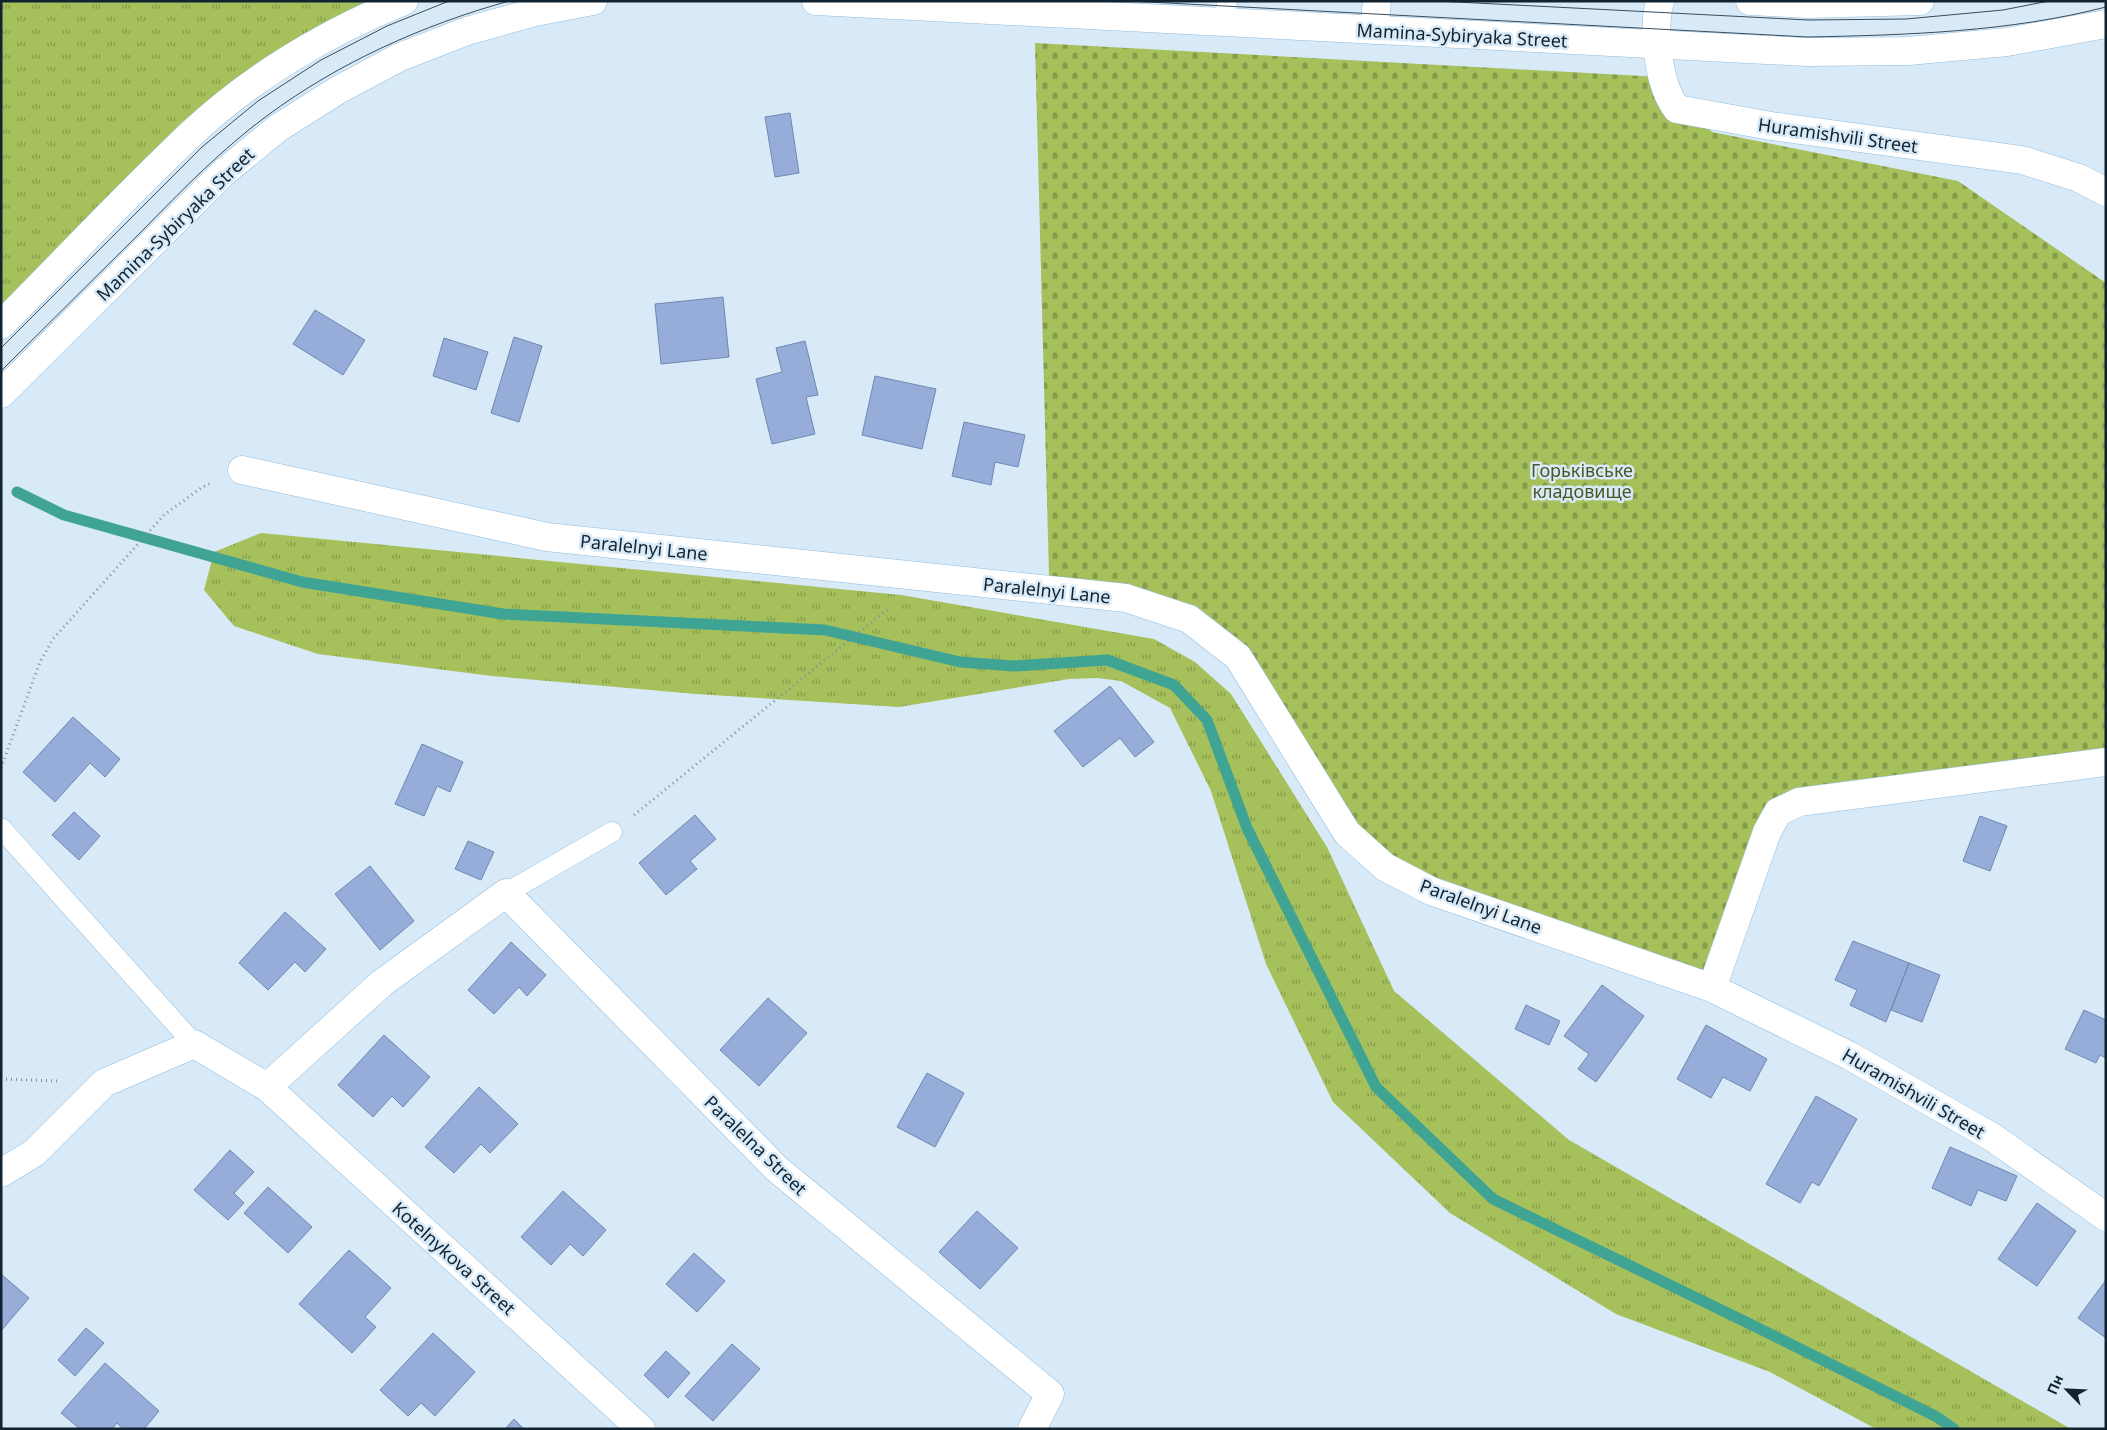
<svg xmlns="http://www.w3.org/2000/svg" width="2107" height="1430" viewBox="0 0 2107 1430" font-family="'Noto Sans',sans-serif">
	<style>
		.grass { fill: url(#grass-tufts) }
		.cemetery { fill: url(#cemetery-stones) }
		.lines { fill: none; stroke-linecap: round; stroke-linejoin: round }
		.stream { stroke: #40a495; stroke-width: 11 }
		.building { fill: #95add8; stroke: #7087b0 }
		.service-casing { stroke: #90bcde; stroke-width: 21 }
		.minor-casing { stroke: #90bcde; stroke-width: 29 }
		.secondary-casing { stroke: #90bcde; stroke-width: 29 }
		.path { stroke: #7f919e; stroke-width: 3; stroke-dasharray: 1 4; stroke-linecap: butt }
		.service { stroke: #fff; stroke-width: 20 }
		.minor { stroke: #fff; stroke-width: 28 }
		.secondary { stroke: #fff; stroke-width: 28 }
		.tram { stroke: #3a4c5a; stroke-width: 1 }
		.labels { text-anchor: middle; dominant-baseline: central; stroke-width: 5; stroke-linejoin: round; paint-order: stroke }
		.street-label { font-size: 18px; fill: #112330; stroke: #d8eaf8 }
		.park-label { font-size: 18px; fill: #4a5624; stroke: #d8eaf8 }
	</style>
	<defs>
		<pattern id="grass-tufts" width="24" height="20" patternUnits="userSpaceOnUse" patternTransform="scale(1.25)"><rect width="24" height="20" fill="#a6c05b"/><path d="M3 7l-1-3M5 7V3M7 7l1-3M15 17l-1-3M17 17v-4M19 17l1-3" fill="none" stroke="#869c4c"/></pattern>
		<pattern id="cemetery-stones" width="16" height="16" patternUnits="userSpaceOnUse" patternTransform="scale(1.25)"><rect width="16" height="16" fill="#a6c05b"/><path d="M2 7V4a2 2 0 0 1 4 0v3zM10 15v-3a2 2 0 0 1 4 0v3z" fill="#869c4c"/></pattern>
	</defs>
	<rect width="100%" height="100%" fill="#d8eaf8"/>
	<path class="grass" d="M1 1H367L305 34 240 76 181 123 1 305Z
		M261 533 901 595 1154 639 1195 662 1231 694 1327 847 1394 991 1569 1140 2071 1429H1876L1770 1372 1616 1314 1450 1213 1333 1102 1266 964 1211 791 1170 708 1121 681 1097 678 1069 679 899 707 696 694 492 676 318 654 234 626 204 590 214 552Z"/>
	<path class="cemetery" d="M1035 43 1661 77 1712 132 1958 181 2106 283V748L1795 788 1768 801 1754 826 1703 970 1437 878 1393 855 1357 824 1248 647 1196 606 1129 585 1049 576Z"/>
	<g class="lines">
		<path class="stream" d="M17 492 64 515 302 582 503 614 825 630 960 662 1014 666 1107 660 1174 685 1207 720 1247 828 1376 1087 1493 1199 1748 1323 1937 1417 1954 1429"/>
	</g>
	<path class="building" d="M790 113 799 173 775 177 765 117Z
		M723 297 729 357 661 364 655 304Z
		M315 310 365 340 343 375 293 344Z
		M514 337 542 346 519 422 491 413Z
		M444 338 488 352 476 390 433 376Z
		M805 341 818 395 806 397 815 434 772 444 756 379 782 372 776 348Z
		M875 376 936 389 922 449 862 435Z
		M964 422 1025 435 1018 467 995 462 991 485 952 476Z
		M1110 686 1154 742 1135 757 1120 738 1083 767 1054 731Z
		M73 717 120 759 105 777 90 763 55 802 23 772Z
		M422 744 463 762 450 792 437 786 424 816 395 804Z
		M74 812 100 836 79 860 52 835Z
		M695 815 716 839 690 861 697 869 666 895 639 863Z
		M1980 816 2007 826 1990 871 1963 861Z
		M468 841 494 852 481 880 455 869Z
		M370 866 414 921 380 950 335 894Z
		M285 912 326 949 305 972 295 962 268 990 239 963Z
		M1853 941 1909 963 1886 1022 1850 1005 1857 990 1835 980Z
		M511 942 546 975 527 996 519 987 494 1014 468 990Z
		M1909 963 1940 975 1922 1022 1891 1010Z
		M1602 985 1644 1016 1596 1082 1578 1069 1589 1054 1564 1036Z
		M768 998 807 1033 759 1086 720 1050Z
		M1526 1005 1560 1021 1549 1045 1515 1029Z
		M2084 1010 2106 1020V1058L2100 1055 2096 1063 2065 1049Z
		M1706 1025 1767 1059 1750 1091 1723 1077 1711 1098 1677 1079Z
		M384 1035 430 1077 403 1107 392 1096 373 1117 338 1085Z
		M927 1073 964 1093 935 1147 897 1127Z
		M479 1087 518 1124 490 1153 481 1144 454 1173 425 1147Z
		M1816 1096 1857 1119 1819 1186 1812 1182 1800 1203 1766 1184Z
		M1950 1147 2017 1176 2006 1201 1978 1190 1971 1206 1932 1188Z
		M230 1150 254 1172 234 1193 244 1203 228 1220 194 1190Z
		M268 1187 312 1227 288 1253 244 1213Z
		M563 1191 606 1230 583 1256 570 1244 551 1265 521 1237Z
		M2037 1203 2076 1231 2037 1286 1998 1259Z
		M977 1211 1018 1248 980 1289 939 1252Z
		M349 1250 391 1288 365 1317 376 1327 352 1353 299 1304Z
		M694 1253 725 1281 697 1312 666 1284Z
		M1 1274 29 1298 1 1331Z
		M2106 1280V1338L2078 1318Z
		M86 1328 104 1343 75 1376 58 1360Z
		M433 1333 475 1372 435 1416 421 1403 408 1416 380 1390Z
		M732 1344 760 1369 713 1421 685 1396Z
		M666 1351 690 1373 668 1398 644 1375Z
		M105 1363 159 1411 144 1429H123L117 1423 112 1429H80L61 1413Z
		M514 1419 524 1429H505Z"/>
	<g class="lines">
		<defs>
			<path id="service" d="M1225 23 1227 1
				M1 828 194 1044
				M506 893 612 832"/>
			<path id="minor" d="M1660 1C1652 30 1658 85 1677 109L1771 126 2022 160 2079 178 2106 192
				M1374 30 1377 1
				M242 470 547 537 1126 598 1189 619 1238 657 1347 833 1385 867 1431 891 1712 988 1850 1056 1992 1137 2106 1217
				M1712 988 1767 832 1778 812 1799 802 2106 762
				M267 1087 382 983 506 893 777 1169 1050 1394 1032 1429
				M1 1173 34 1153 104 1083 194 1044 267 1087 641 1429"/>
			<path id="secondary" d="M816 1 1807 52 1908 51 2007 42 2106 24
				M1750 1 1809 4 1920 1
				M1 325C64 262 125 196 190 135 250 78 327 32 404 1
				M1 394 223 173 278 128 338 90 400 57 467 31 535 12 593 1"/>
		</defs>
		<use href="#service" class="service-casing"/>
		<use href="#minor" class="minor-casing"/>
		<use href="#secondary" class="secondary-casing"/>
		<path class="path" d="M1 768 40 662 53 639 164 515 201 488 211 483
			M634 815 889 608
			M1 1079 58 1081"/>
		<use href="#service" class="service"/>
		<use href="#minor" class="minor"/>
		<use href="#secondary" class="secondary"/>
		<path class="tram" d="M1130 1 1808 37C1907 35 2009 32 2106 7
			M1437 1 1808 20 1906 19 2003 10 2049 1
			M1 348 202 147 258 101 321 60 387 26 449 1
			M1 371C48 324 96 277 143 230 183 189 222 149 268 115 340 62 423 25 509 1"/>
	</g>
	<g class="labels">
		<g class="street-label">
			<text transform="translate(1462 35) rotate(3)">Mamina-Sybiryaka Street</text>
			<text transform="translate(1838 135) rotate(8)">Huramishvili Street</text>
			<text transform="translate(175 224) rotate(-44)">Mamina-Sybiryaka Street</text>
			<text transform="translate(644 547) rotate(6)">Paralelnyi Lane</text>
			<text transform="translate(1047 590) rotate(6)">Paralelnyi Lane</text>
			<text transform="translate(1481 906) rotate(20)">Paralelnyi Lane</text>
			<text transform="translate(1914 1093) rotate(30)">Huramishvili Street</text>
			<text transform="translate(756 1145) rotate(44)">Paralelna Street</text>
			<text transform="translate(454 1258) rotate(42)">Kotelnykova Street</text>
		</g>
		<g class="park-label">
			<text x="1582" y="470">Горьківське<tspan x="1582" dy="21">кладовище</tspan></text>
		</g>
	</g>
	<rect width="2107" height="1430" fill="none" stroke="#112330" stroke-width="5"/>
	<g transform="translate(2067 1390) rotate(294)" stroke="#d8eaf8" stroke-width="4" paint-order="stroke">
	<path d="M0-4L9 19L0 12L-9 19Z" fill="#112330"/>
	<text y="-8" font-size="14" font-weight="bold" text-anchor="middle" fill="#112330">Пн</text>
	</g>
</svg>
